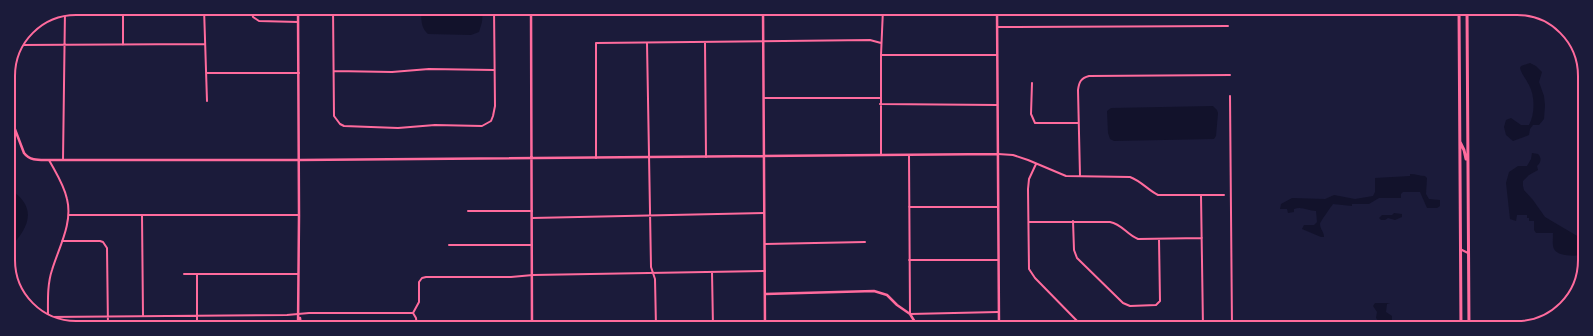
<svg xmlns="http://www.w3.org/2000/svg" width="1593" height="336" viewBox="0 0 1593 336" font-family="'Sofia Sans Condensed',sans-serif">
	<style>
		.water { fill: #12122b }
		.lines { fill: none; stroke-linecap: round; stroke-linejoin: round }
		.minor { stroke: #ff6b9d; stroke-width: 2 }
		.tertiary { stroke: #ff6b9d; stroke-width: 2.5 }
		.secondary { stroke: #ff6b9d; stroke-width: 3 }
		.rim { fill: none; stroke: #ff6b9d; stroke-width: 2 }
	</style>
	<rect width="100%" height="100%" fill="#1b1b3a"/>
	<path class="water" d="M422 8H483L482 22 479 32 471 35 428 34C420 27 421 17 422 8Z
		M1530 63 1536 66 1542 72 1539 82 1544 96 1545 105 1544 119 1539 125H1533L1530 129 1529 135 1513 141 1506 135 1504 127 1506 120 1511 118 1521 125H1529C1535 114 1535 96 1529 85 1526 79 1521 73 1520 68L1521 66Z
		M1213 106 1217 110 1218 113 1216 136 1214 139 1114 141 1110 139 1108 133 1107 111 1111 108Z
		M1532 153 1538 154C1542 158 1541 163 1537 166L1538 170 1529 175 1523 181V186L1524 190 1533 200 1545 217 1584 240V255C1576 256 1558 257 1554 249 1552 245 1553 238 1553 233H1536L1534 230V221H1529V218H1527V215H1517L1516 221 1510 219 1506 183 1509 172 1518 166H1527L1531 159Z
		M1410 174C1416 174 1420 176 1425 176L1427 178 1426 194 1429 199 1440 200V206L1437 208H1427L1420 192H1403L1401 194V198H1379L1369 204H1352V206L1333 204C1331 207 1320 222 1320 224 1320 229 1324 232 1324 237H1321L1302 229 1304 225H1314L1317 222 1316 211C1308 211 1302 206 1294 209V212L1288 213 1287 209H1280L1281 204 1292 198 1325 199 1334 195 1355 199 1373 196 1375 192V178L1410 176Z
		M9 189C38 206 30 228 9 248Z
		M1394 213 1402 214V217L1395 220 1388 218 1385 220H1381L1379 218 1382 215H1392Z
		M1375 303H1390L1387 304 1386 312 1392 316V320L1379 322 1376 318 1377 312 1373 306Z"/>
	<g class="lines">
		<path class="minor" d="M204 8 207 101
			M251 8 253 17 259 21 298 22
			M333 8 334 116 340 124 344 126 398 128 435 125 482 126 491 121 493 116 495 106 494 8
			M494 13H531
			M333 15H398
			M997 27 1228 26
			M705 42 706 157
			M647 43 651 267 655 279 656 327
			M20 45 205 44
			M123 45V8
			M881 55H997
			M334 71 392 72 429 69 494 70
			M207 73H299
			M1032 83 1031 114 1035 123H1078
			M1230 96 1232 328
			M764 98H880
			M880 104 997 105
			M998 154 1013 155 1028 160 1066 176 1130 177C1141 181 1148 190 1158 195H1224
			M881 155V55L883 9
			M909 155 910 314 998 312
			M596 158V43L870 40 881 43
			M63 160 65 10
			M1036 164 1029 179 1028 189 1029 269 1035 278 1084 328
			M1080 176 1078 90C1079 82 1081 78 1089 76L1230 75
			M1201 195 1203 328
			M909 207H998
			M468 211H532
			M69 215H299
			M142 215 143 316
			M532 218 764 213
			M1073 221 1074 250 1077 258 1123 303 1130 306 1156 305 1160 301 1159 239
			M1029 222H1110C1122 224 1127 235 1138 239L1202 238
			M62 241H100L103 242 107 248 108 327
			M765 244 865 242
			M449 245H532
			M1460 249 1468 253
			M909 260H998
			M712 272 713 327
			M184 274H298
			M413 313 419 302V282L422 278 426 277H511L533 275 765 271
			M413 313 416 318 417 327
			M48 317 287 315 309 313H413
			M48 318C48 302 47 285 52 270 59 247 73 223 67 199 64 185 56 173 49 160
			M197 327V274"/>
		<path class="tertiary" d="M531 8 532 327
			M763 9 765 327
			M997 9 999 327
			M8 111 24 153C30 161 39 160 49 160H299L997 154
			M765 294 874 291 887 295 897 305 910 314 918 327
			M300 318 301 327
			M298 327 299 215 298 8"/>
		<path class="secondary" d="M1459 9 1461 328
			M1467 9 1469 328
			M1460 142 1464 150 1466 159"/>
	</g>
	<path d="M0 0H1593V336H0ZM76 15H1517A61 61 0 0 1 1578 76V260A61 61 0 0 1 1517 321H76A61 61 0 0 1 15 260V76A61 61 0 0 1 76 15Z" fill="#1b1b3a" fill-rule="evenodd"/>
	<path class="rim" d="M76 15H1517A61 61 0 0 1 1578 76V260A61 61 0 0 1 1517 321H76A61 61 0 0 1 15 260V76A61 61 0 0 1 76 15Z"/>
</svg>
